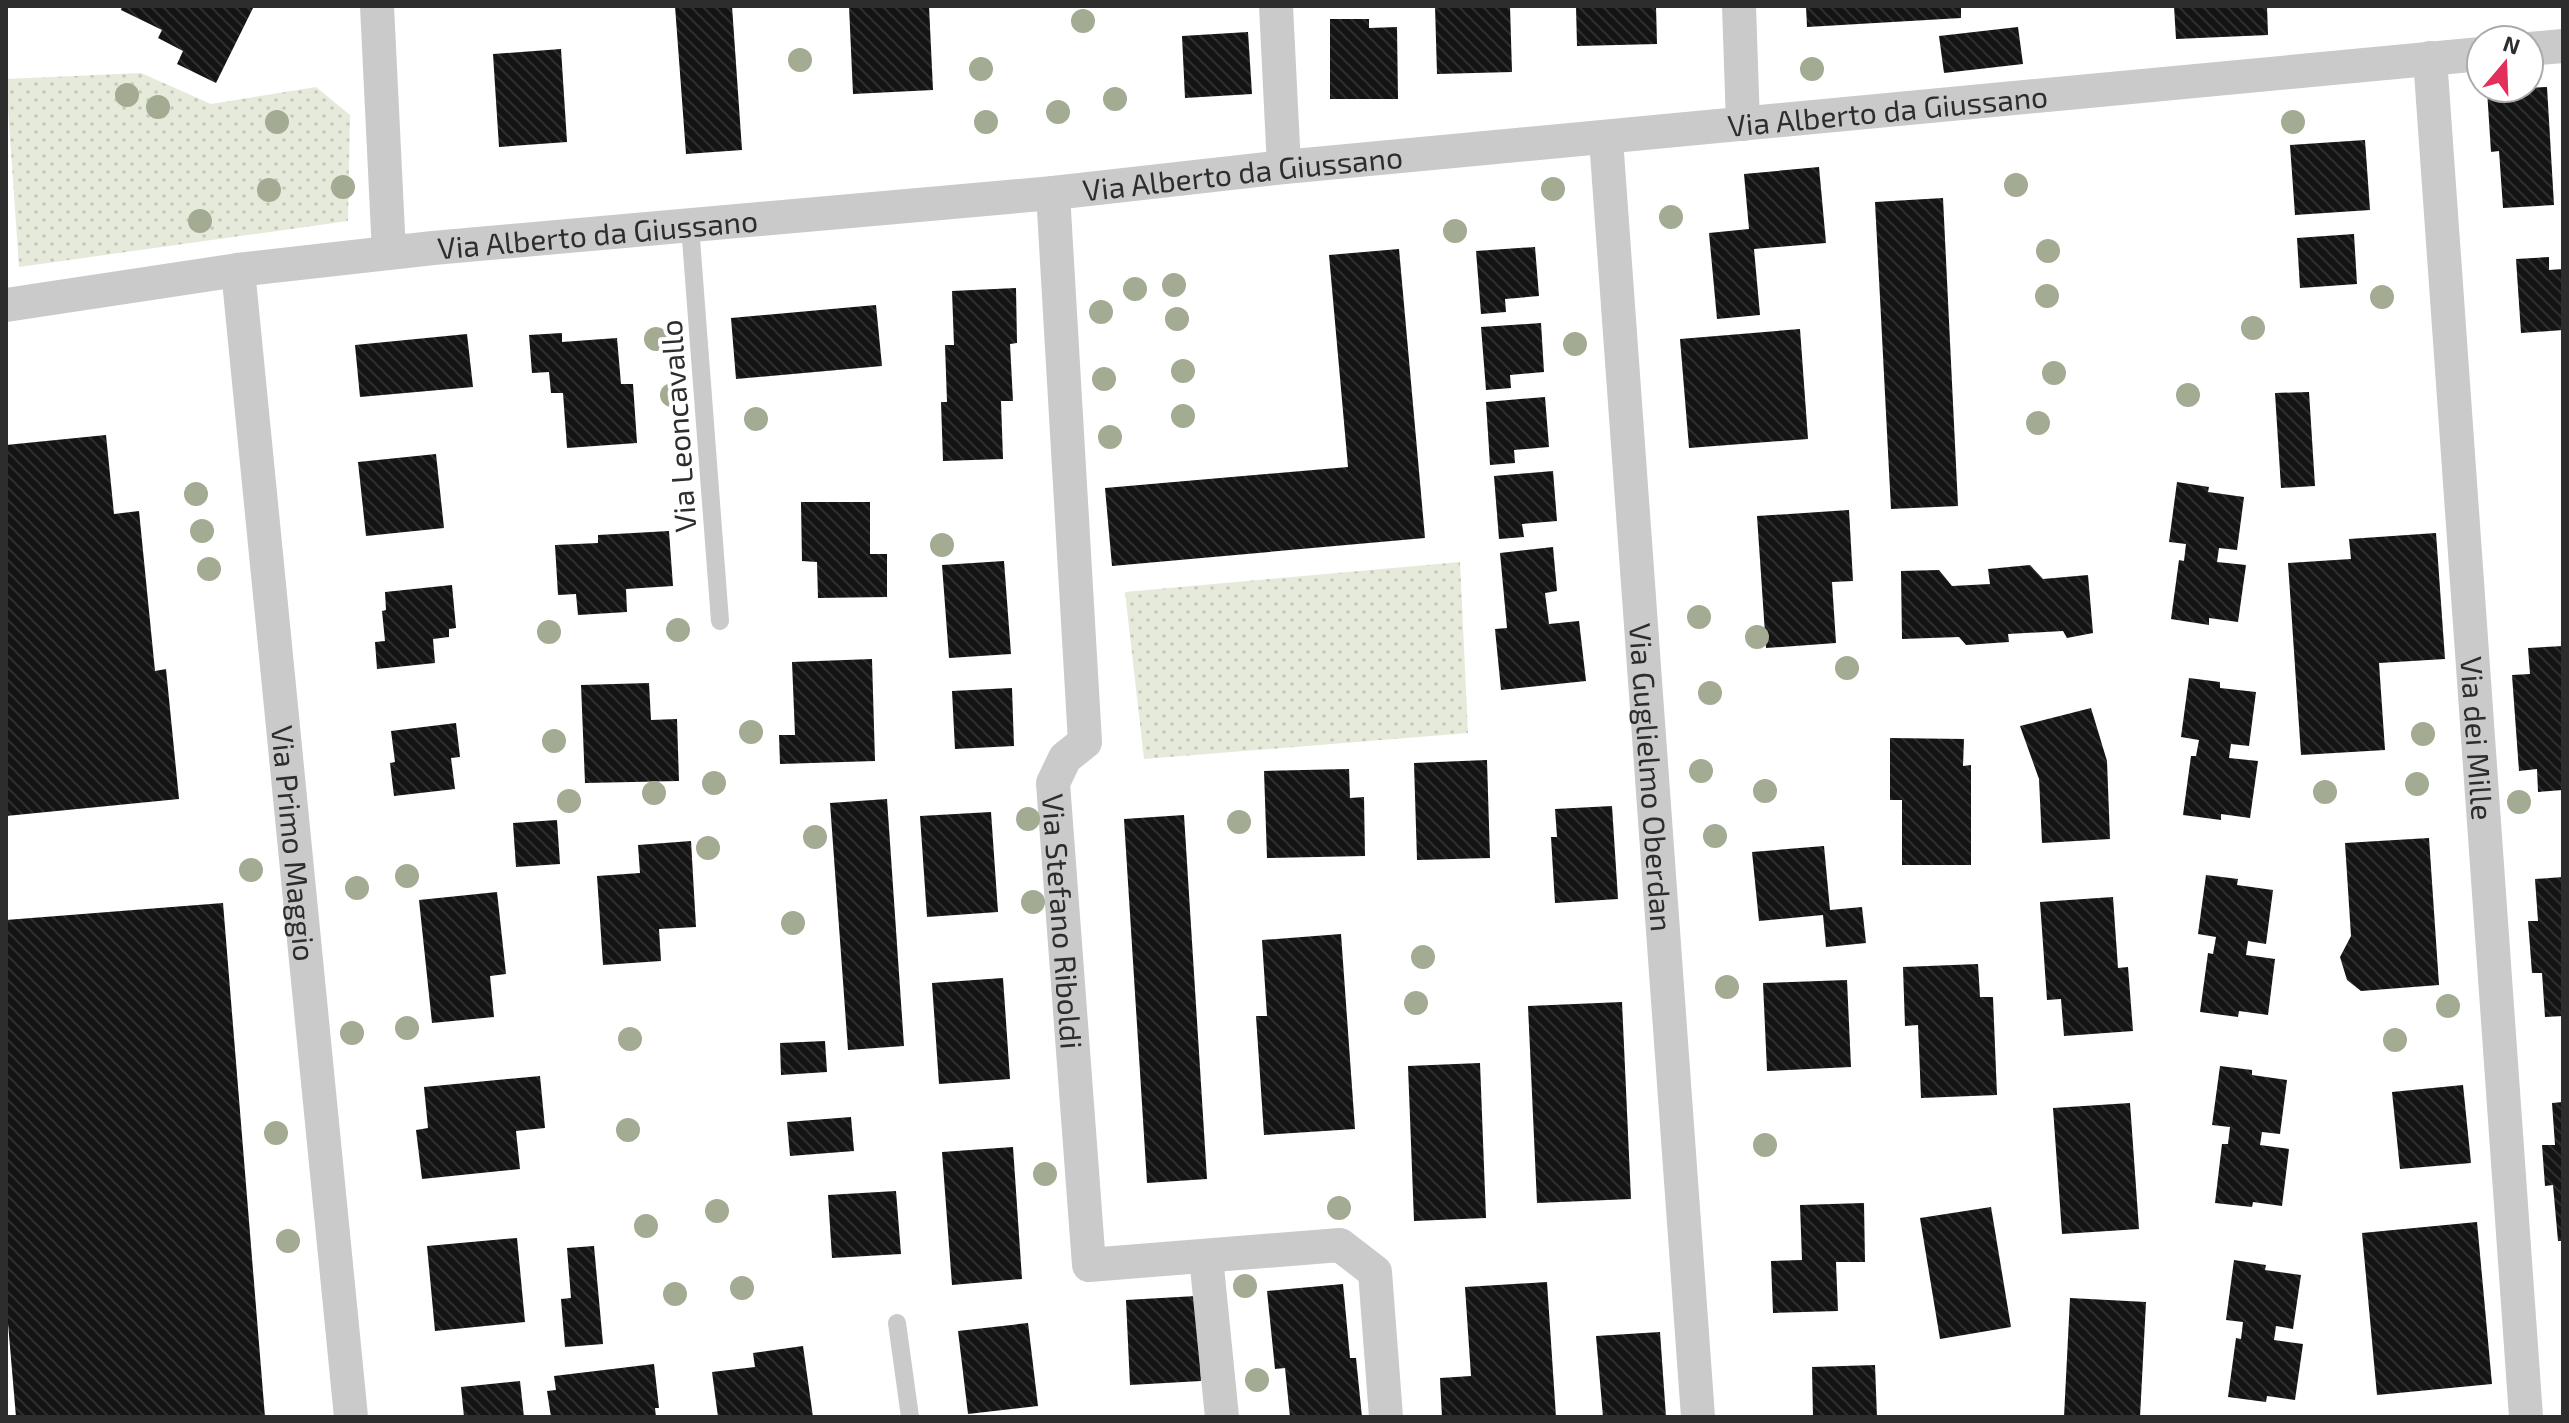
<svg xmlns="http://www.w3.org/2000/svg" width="2569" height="1423" viewBox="0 0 2569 1423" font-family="'Exo 2',sans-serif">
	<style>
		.grass { fill: url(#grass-dots) }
		.building { fill: url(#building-back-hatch) }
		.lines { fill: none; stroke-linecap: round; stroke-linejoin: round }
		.lane { stroke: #cacaca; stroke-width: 18 }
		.street { stroke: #cacaca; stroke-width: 34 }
		.tree { fill: #a3ab93 }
		.labels { text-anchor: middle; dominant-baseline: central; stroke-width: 8; stroke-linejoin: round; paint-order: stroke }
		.street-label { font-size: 30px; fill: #2d2d2d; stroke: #fff }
	</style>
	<defs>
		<pattern id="grass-dots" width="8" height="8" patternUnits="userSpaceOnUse" patternTransform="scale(2)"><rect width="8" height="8" fill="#e5eada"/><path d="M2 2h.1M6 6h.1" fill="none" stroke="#c5c9bb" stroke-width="1.8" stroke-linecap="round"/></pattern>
		<pattern id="building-back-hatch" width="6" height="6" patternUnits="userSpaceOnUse" patternTransform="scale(2)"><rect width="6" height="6" fill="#141414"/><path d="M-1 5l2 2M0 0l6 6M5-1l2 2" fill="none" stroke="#2e2e2e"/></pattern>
	</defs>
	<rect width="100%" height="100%" fill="#fff"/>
	<path class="grass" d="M141 73 211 104 316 87 350 115 348 221 19 267 6 79Z
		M1460 562 1468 733 1144 759 1125 592Z"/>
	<path class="building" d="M122 6H254L216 83 177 64 183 51 158 38 162 30 121 10Z
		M675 6H732L742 150 686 154Z
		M849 6H929L933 90 853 94Z
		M1435 6H1510L1512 72 1437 74Z
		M1576 6H1656L1657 44 1577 46Z
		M1806 6H1961V18L1807 27Z
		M2174 6H2267L2268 35 2176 39Z
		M1330 19H1369V28L1397 27 1398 99H1330Z
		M2018 27 2023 64 1944 73 1939 36Z
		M1248 32 1252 94 1185 98 1182 36Z
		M561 49 567 142 499 147 493 54Z
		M2547 87 2554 205 2503 208 2499 151 2491 152 2487 90Z
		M2365 140 2370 210 2295 215 2290 145Z
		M1819 167 1826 243 1754 249 1760 315 1717 319 1709 233 1749 229 1744 174Z
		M1943 198 1958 506 1891 509 1875 202Z
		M2354 234 2357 284 2300 288 2297 238Z
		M1535 247 1539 296 1505 299 1506 312 1481 314 1476 251Z
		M1399 249 1425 538 1112 566 1105 488 1348 467 1329 255Z
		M2549 257V270L2563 269V330L2521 333 2516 259Z
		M1016 288 1017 343 1010 344 1013 401H1001L1003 459 943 461 941 402H947L945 345H954L952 291Z
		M876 305 882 366 736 379 731 318Z
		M1541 323 1544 372 1510 375 1511 388 1486 390 1481 327Z
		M1800 329 1808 439 1689 448 1680 339Z
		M562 333V342L617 338 621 384H633L637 443 567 448 563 393H551L549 372 532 373 529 335Z
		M467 334 473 387 360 397 355 345Z
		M2309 392 2315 486 2281 488 2275 393Z
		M1545 397 1549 447 1514 450 1515 463 1490 465 1486 402Z
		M106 435 114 514 139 511 155 671 166 669 179 799 6 816V445Z
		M436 454 444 528 366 536 358 462Z
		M1553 471 1557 521 1522 524 1524 537 1499 539 1494 476Z
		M2177 482 2209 487 2208 492 2244 497 2237 550 2219 548 2217 562 2246 565 2238 622 2209 618V625L2171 619 2179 560 2184 561 2186 544 2169 542Z
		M801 502H870V554H887V597L818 598 817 562 802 561Z
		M1849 510 1853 581 1832 582 1836 643 1766 648 1757 516Z
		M669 531 673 586 626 589 627 612 578 615 576 594 558 595 555 545 598 543V535Z
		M2436 533 2445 659 2379 663 2385 750 2301 755 2288 563 2351 559 2349 539Z
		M1553 547 1557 591 1545 593 1549 624 1579 621 1586 681 1501 690 1495 629 1507 628 1500 553Z
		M1004 561 1011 654 949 658 942 565Z
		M2030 565 2043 579 2088 575 2093 633 2067 638 2063 631 2008 634 2009 642 1966 645 1959 637 1902 639 1901 571 1939 570 1952 586 1990 584 1988 569Z
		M452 585 456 628 449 629V637L433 639 435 663 377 669 375 642 385 641 382 611 386 610 385 592Z
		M2563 646V790L2538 792 2537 769 2519 771 2512 675 2530 674 2528 648Z
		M872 659 875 761 780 764 779 735H795L792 662Z
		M2189 678 2220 682V688L2256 692 2249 746 2231 744 2229 758 2258 761 2250 818 2221 814V820L2183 815 2191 756H2196L2199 740 2181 737Z
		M649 683 651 720 677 719 679 781 585 783 581 685Z
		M1012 688 1014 746 955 749 952 691Z
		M2091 708 2107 761 2110 839 2042 843 2039 779 2020 726Z
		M456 723 460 757 451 758 455 789 394 796 390 763 395 762 391 731Z
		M1890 738 1964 739 1963 766 1971 765V865H1902V800H1890Z
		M1487 760 1490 858 1417 860 1414 763Z
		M1349 769 1350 798 1364 797 1365 856 1267 858 1264 771Z
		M887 799 904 1046 848 1050 830 803Z
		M1612 806 1618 899 1555 903 1551 837H1557L1555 809Z
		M991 812 998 912 927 917 920 816Z
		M1184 815 1207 1179 1147 1183 1124 819Z
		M557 820 560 864 516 867 513 823Z
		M2429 838 2439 985 2361 991 2347 980 2340 957 2351 936 2345 843Z
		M691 841 696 927 659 929 661 961 603 965 597 876 640 873 638 845Z
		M1824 846 1830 910 1862 907 1866 943 1826 947 1823 915 1759 921 1752 852Z
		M2206 875 2238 879 2237 885 2273 890 2266 944 2248 941 2246 955 2275 959 2268 1015 2239 1011 2238 1017 2200 1012 2208 953 2213 954 2216 937 2198 934Z
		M2563 877V1016L2545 1017 2542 973H2532L2528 921H2538L2535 879Z
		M497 892 506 974 490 976 494 1017 432 1023 419 900Z
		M2113 897 2118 968 2128 967 2133 1031 2064 1036 2061 999 2047 1000 2040 902Z
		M223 903 265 1417H16L6 1300V920Z
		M1341 934 1355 1129 1264 1135 1256 1016H1267L1262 940Z
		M1978 964 1980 997H1993L1997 1095 1921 1098 1918 1025 1905 1026 1903 967Z
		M1003 978 1010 1079 939 1084 932 983Z
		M1847 980 1851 1067 1767 1071 1763 983Z
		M1622 1002 1631 1199 1537 1203 1528 1006Z
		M825 1041 827 1072 781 1075 780 1043Z
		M1480 1063 1486 1218 1414 1221 1408 1066Z
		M2220 1066 2252 1070V1075L2287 1080 2280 1134 2262 1132 2260 1145 2289 1149 2282 1206 2253 1202 2252 1207 2215 1203 2222 1144H2228L2230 1127 2212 1125Z
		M540 1076 545 1128 516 1131 520 1169 422 1179 416 1130 428 1128 424 1087Z
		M2463 1085 2471 1163 2400 1169 2392 1092Z
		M2563 1102V1241H2558L2553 1185 2545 1186 2542 1145H2555L2552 1103Z
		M2130 1103 2139 1229 2062 1234 2053 1108Z
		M851 1117 854 1151 790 1156 787 1122Z
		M1013 1147 1022 1279 952 1285 942 1152Z
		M896 1191 901 1254 832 1258 828 1195Z
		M1864 1203 1865 1262H1836L1838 1311 1773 1313 1771 1261 1802 1260 1800 1205Z
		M1991 1207 2011 1327 1940 1339 1920 1218Z
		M2477 1222 2492 1384 2377 1395 2362 1233Z
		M517 1238 525 1322 435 1331 427 1246Z
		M594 1246 603 1344 565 1347 561 1299 571 1298 567 1248Z
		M2234 1260 2266 1265 2265 1270 2301 1275 2293 1329 2276 1326 2274 1340 2303 1344 2295 1400 2267 1396 2266 1402 2228 1397 2236 1338 2241 1339 2243 1322 2226 1320Z
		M1547 1282 1556 1417H1442L1440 1378 1471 1376 1465 1287Z
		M1343 1284 1350 1358H1356L1362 1417H1290L1285 1368 1275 1369 1267 1291Z
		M1196 1296 1201 1381 1130 1385 1126 1300Z
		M2070 1298 2146 1302 2140 1417H2064Z
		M1028 1323 1038 1406 968 1414 958 1331Z
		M1660 1332 1666 1417H1603L1596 1336Z
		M803 1346 813 1417H718L712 1372 755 1367 753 1353Z
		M654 1364 659 1408H655L656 1417H551L547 1391 556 1390 554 1376Z
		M1875 1365 1877 1417H1813L1812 1367Z
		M520 1381 524 1417H464L461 1387Z"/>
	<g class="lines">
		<path class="lane" d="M690 226 720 621
			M897 1323 910 1417"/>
		<g class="street">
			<path d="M377 6 389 253"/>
			<path d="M1276 6 1284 167"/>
			<path d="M1739 6 1743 124"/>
			<path d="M2529 49 2563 46"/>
			<path id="s1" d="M2430 58 2526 1417"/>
			<path id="s2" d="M1606 139 1698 1417"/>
			<path id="s3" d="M1053 193 1085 742 1065 758 1053 783 1089 1265 1340 1245 1375 1272 1386 1417"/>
			<path id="s4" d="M238 270 351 1417"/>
			<path id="s5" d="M6 305 238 270 433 248 1053 193 1284 167 2481 54"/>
			<path d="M1206 1257 1222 1417"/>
		</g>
	</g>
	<g class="tree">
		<circle cx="1083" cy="21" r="12"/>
		<circle cx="800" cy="60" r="12"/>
		<circle cx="981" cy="69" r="12"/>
		<circle cx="1812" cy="69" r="12"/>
		<circle cx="127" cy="95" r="12"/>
		<circle cx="1115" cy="99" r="12"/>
		<circle cx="158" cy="107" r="12"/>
		<circle cx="1058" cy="112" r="12"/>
		<circle cx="277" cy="122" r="12"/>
		<circle cx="986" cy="122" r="12"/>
		<circle cx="2293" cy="122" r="12"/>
		<circle cx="2016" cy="185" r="12"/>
		<circle cx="343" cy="187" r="12"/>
		<circle cx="1553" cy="189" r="12"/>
		<circle cx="269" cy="190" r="12"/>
		<circle cx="1671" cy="217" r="12"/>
		<circle cx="200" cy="221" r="12"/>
		<circle cx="1455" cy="231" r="12"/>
		<circle cx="2048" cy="251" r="12"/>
		<circle cx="1174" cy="285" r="12"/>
		<circle cx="1135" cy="289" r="12"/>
		<circle cx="2047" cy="296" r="12"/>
		<circle cx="2382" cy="297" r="12"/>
		<circle cx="1101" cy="312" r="12"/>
		<circle cx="1177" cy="319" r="12"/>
		<circle cx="2253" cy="328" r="12"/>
		<circle cx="656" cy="339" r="12"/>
		<circle cx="1575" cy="344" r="12"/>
		<circle cx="1183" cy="371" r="12"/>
		<circle cx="2054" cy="373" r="12"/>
		<circle cx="1104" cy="379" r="12"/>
		<circle cx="672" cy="395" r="12"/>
		<circle cx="2188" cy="395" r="12"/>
		<circle cx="1183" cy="416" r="12"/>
		<circle cx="756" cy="419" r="12"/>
		<circle cx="2038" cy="423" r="12"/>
		<circle cx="1110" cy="437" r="12"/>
		<circle cx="196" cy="494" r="12"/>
		<circle cx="202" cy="531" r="12"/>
		<circle cx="942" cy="545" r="12"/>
		<circle cx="209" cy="569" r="12"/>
		<circle cx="1699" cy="617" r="12"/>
		<circle cx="678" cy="630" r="12"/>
		<circle cx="549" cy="632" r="12"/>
		<circle cx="1757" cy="637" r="12"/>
		<circle cx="1847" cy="668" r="12"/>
		<circle cx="1710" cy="693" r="12"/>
		<circle cx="751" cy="732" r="12"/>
		<circle cx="2423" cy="734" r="12"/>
		<circle cx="554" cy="741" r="12"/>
		<circle cx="1701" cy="771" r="12"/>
		<circle cx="714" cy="783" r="12"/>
		<circle cx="2417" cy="784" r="12"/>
		<circle cx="1765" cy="791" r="12"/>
		<circle cx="2325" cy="792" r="12"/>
		<circle cx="654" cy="793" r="12"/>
		<circle cx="569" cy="801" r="12"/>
		<circle cx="2519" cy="802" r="12"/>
		<circle cx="1028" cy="819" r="12"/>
		<circle cx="1239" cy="822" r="12"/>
		<circle cx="1715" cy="836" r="12"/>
		<circle cx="815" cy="837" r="12"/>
		<circle cx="708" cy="848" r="12"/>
		<circle cx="251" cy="870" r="12"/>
		<circle cx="407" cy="876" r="12"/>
		<circle cx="357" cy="888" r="12"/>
		<circle cx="1033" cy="902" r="12"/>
		<circle cx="793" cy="923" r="12"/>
		<circle cx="1423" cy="957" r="12"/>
		<circle cx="1727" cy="987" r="12"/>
		<circle cx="1416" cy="1003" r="12"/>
		<circle cx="2448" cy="1006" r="12"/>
		<circle cx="407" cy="1028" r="12"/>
		<circle cx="352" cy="1033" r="12"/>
		<circle cx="630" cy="1039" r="12"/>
		<circle cx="2395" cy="1040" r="12"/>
		<circle cx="628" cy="1130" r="12"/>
		<circle cx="276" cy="1133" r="12"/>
		<circle cx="1765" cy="1145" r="12"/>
		<circle cx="1045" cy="1174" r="12"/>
		<circle cx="1339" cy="1208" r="12"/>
		<circle cx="717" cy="1211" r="12"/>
		<circle cx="646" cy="1226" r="12"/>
		<circle cx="288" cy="1241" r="12"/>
		<circle cx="1245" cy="1286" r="12"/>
		<circle cx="742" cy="1288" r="12"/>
		<circle cx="675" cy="1294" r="12"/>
		<circle cx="1257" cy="1380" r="12"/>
	</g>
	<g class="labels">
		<g class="street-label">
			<text stroke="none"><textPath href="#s5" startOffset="1892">Via Alberto da Giussano</textPath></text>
			<text stroke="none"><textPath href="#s5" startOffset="1244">Via Alberto da Giussano</textPath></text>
			<text stroke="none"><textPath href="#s5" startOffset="596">Via Alberto da Giussano</textPath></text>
			<text transform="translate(677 426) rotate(-94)">Via Leoncavallo</text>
			<text stroke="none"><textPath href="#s1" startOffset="682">Via dei Mille</textPath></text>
			<text stroke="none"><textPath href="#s2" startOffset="640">Via Guglielmo Oberdan</textPath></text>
			<text stroke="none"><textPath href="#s4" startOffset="576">Via Primo Maggio</textPath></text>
			<text stroke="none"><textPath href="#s3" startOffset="742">Via Stefano Riboldi</textPath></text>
		</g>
	</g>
	<rect width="2569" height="1423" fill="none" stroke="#2d2d2d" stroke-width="16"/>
	<g transform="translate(2505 64) rotate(19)"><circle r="38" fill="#ffffff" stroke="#ababab" stroke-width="2"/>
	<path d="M0-6L14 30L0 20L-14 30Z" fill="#e2305a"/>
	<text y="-12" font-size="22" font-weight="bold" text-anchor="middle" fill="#2d2d2d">N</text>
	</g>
</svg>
